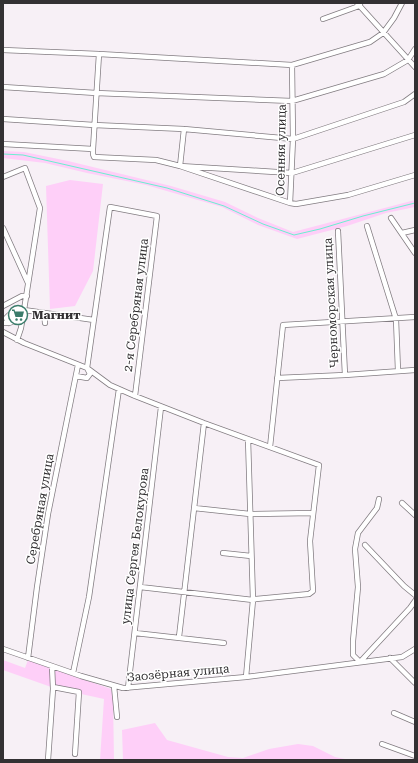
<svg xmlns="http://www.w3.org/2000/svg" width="418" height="763" viewBox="0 0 418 763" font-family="'Roboto Serif',serif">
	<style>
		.green { fill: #fecff8 }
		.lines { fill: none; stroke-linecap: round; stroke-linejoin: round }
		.stream { stroke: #6af0d0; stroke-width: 1 }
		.minor-casing { stroke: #827c81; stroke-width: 6 }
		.minor { stroke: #fff; stroke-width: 4.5 }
		.labels { text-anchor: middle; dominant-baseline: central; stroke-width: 3; stroke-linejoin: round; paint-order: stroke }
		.street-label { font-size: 12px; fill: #333133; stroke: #fff }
		.poi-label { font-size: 12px; font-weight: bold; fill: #333133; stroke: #fff; text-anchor: start }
	</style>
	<rect width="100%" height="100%" fill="#f7f0f6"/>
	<path class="green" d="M3 151 24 152 68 161 171 186 225 202 258 218 293 232 415 200V207L386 213 347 226 297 239 258 225 222 207 146 185 87 173 45 163 3 158Z
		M70 180 103 184 93 271 75 306 50 309 46 186Z
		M3 660 25 668 28 660 111 689 113 698 114 760H100L104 699 54 688 3 670Z
		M155 723 167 740 228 757 243 758 269 749 298 744 313 746 335 757 350 760H123L122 730Z"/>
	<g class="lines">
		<path class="stream" d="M3 154 23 155 167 188 224 206 263 224 294 235 320 229 363 216 415 203"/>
		<defs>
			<path id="minor" d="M357 3 415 67
				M323 19 359 6 360 5
				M3 50 99 54 292 65 370 42 383 33 394 18 402 3
				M99 54 93 149V154L94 157 156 160 180 166 292 173 415 135
				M292 65 293 139 290 203 296 204 348 195 415 175
				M3 87 96 93 292 101 384 74 408 60 415 49
				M3 119 94 125 184 129 293 139 404 102 415 94
				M184 129 180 166 290 203
				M3 144 93 149
				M3 177 25 168 40 208 24 310 21 328 17 340
				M391 218 415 253
				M367 226 396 319 398 371
				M3 228 28 283
				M338 231 345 375
				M402 233 415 230
				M3 306 22 296H27
				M44 313 45 323
				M11 316 15 311 24 310 94 320
				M3 323H9L12 322V317L9 315 6 318 9 323
				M3 332 24 343 87 368 110 385 135 396 204 423 319 465 310 541 313 591 309 594 256 599 253 600 140 587
				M76 376 87 378 90 374 87 368 110 207 157 216 135 396
				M277 378 345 375 415 370
				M270 447 283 325 415 317
				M402 503 415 515
				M194 508 250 514 313 513
				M365 545 404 586 415 595
				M223 553 251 556
				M135 633 224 643
				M179 637 204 423
				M3 649 81 676 123 688 246 677 402 657 415 649
				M28 658 37 587 48 514 78 365
				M390 658 415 683
				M360 662 353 655V641L358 587 355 549 358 533 377 508 379 499
				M360 662 410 608 415 601
				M73 673 89 597 119 389
				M246 677 253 600 248 439
				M114 686 117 717
				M53 687 79 692 75 754
				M128 688 161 407
				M394 713 415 722
				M382 744 415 756
				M48 760 53 689 52 666"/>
		</defs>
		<use href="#minor" class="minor-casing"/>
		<use href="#minor" class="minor"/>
	</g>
	<defs>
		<symbol id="supermarket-ring" viewBox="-11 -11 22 22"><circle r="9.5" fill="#fff" stroke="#3b7c6b" stroke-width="1.5"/><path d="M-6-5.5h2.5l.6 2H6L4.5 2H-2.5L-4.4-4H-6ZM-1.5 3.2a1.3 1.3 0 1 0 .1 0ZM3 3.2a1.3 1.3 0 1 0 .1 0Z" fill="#3b7c6b"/></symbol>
	</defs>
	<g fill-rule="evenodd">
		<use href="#supermarket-ring" x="7" y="304" width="22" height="22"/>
	</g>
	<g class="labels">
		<g class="street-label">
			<text transform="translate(281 150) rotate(-89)">Осенняя улица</text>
			<text transform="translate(331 303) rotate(-93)">Черноморская улица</text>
			<text transform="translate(136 305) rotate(-83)">2-я Серебряная улица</text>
			<text transform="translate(40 509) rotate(-80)">Серебряная улица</text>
			<text transform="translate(135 546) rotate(-83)">улица Сергея Белокурова</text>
			<text transform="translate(178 673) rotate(-5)">Заозёрная улица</text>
		</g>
		<g class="poi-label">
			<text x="32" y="315">Магнит</text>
		</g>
	</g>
	<rect width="418" height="763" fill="none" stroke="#333133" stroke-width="8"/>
</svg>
